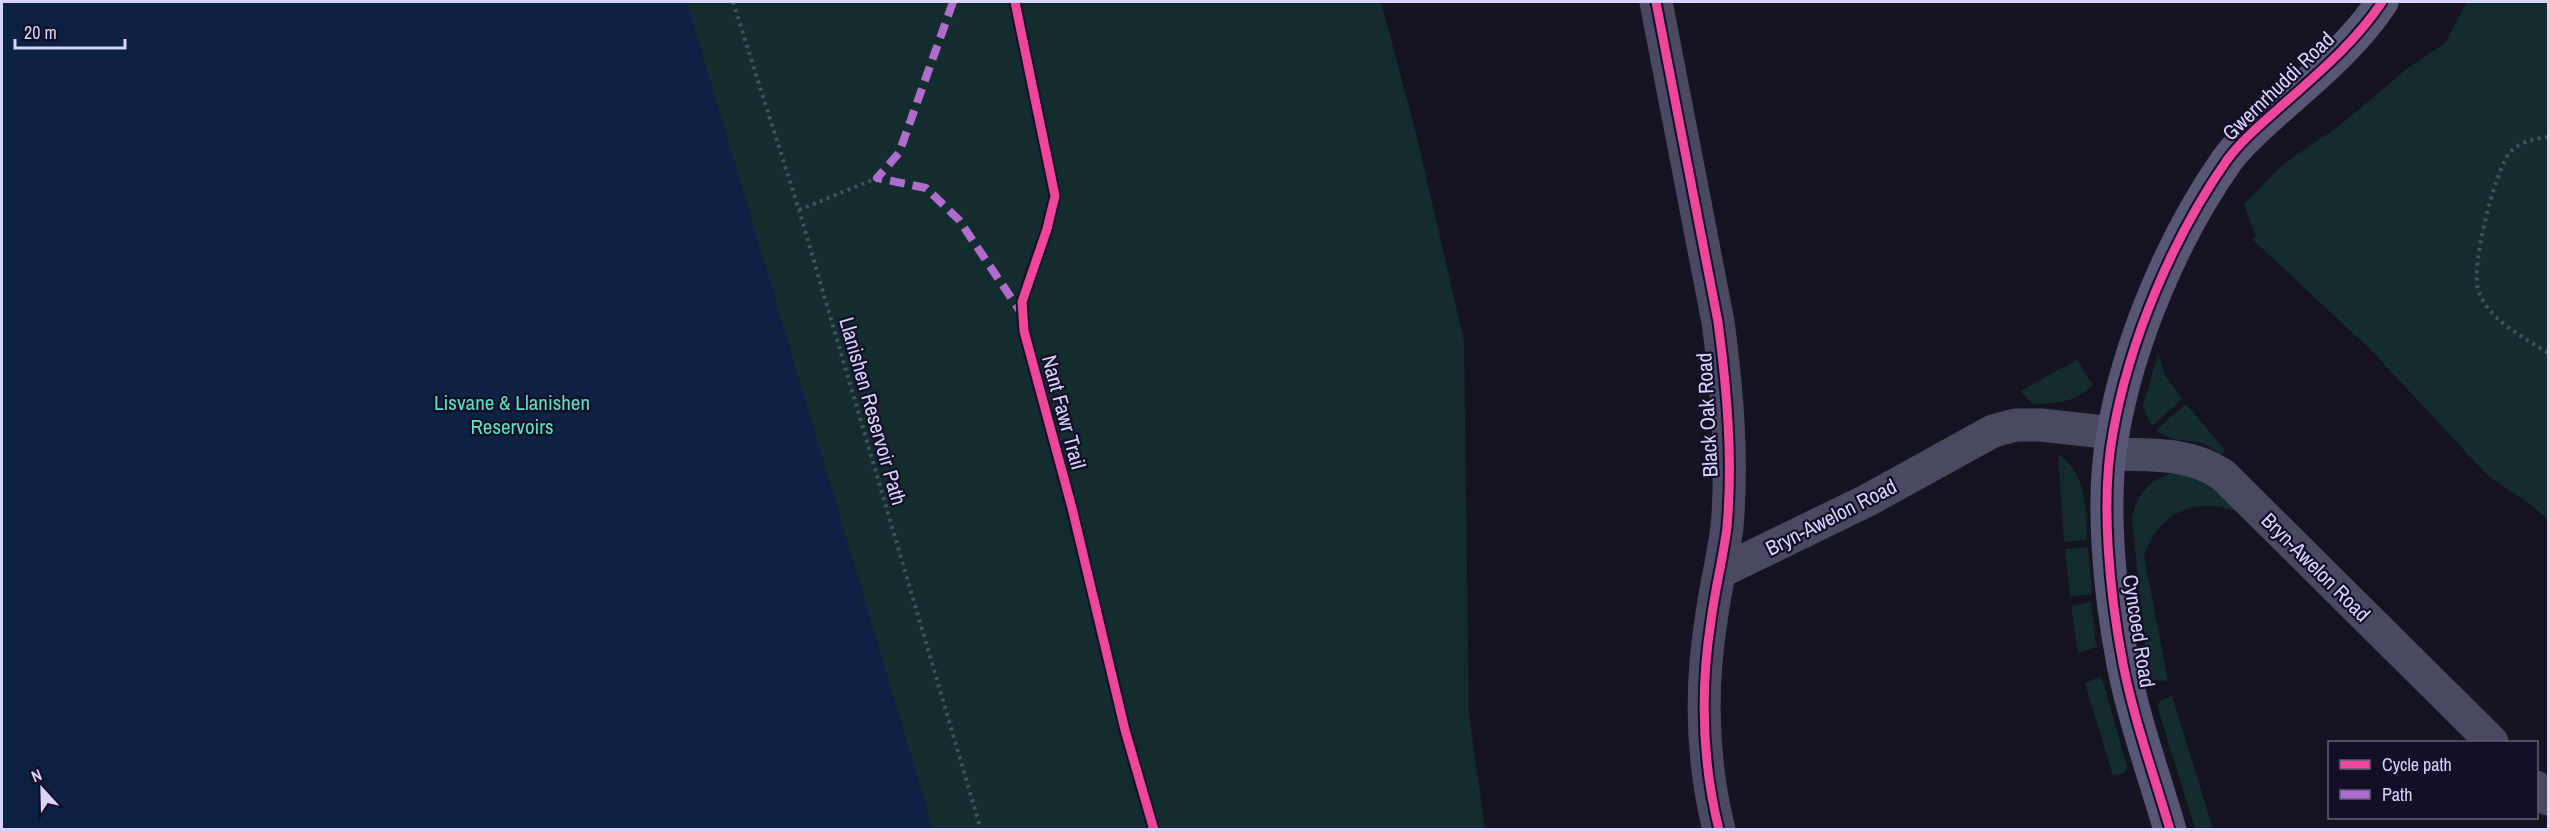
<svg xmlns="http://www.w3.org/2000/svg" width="2550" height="831" viewBox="0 0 2550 831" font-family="'Archivo Narrow',sans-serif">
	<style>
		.green { fill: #132c2d }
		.water { fill: #0d2144 }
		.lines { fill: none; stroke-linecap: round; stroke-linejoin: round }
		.path { stroke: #44505f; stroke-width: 4; stroke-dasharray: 3 4.5; stroke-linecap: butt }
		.street { stroke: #4a4962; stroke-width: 33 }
		.secondary { stroke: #575674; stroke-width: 33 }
		.quiet { stroke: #b06ccc; stroke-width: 8; stroke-dasharray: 15 8; stroke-linecap: butt }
		.cycleway-casing { stroke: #130f26; stroke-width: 13 }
		.cycleway { stroke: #ed469a; stroke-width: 9 }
		.labels { text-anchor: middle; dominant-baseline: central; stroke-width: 4.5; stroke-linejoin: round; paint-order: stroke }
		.street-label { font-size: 21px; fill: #d9d4ff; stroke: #130f26 }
		.park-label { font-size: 21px; fill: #5fe0c0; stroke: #130f26 }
	</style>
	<rect width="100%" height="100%" fill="#161421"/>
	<path class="green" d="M2 2H1381L1416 133 1464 341 1469 716 1485 829 2 830Z
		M2467 2H2548V520L2534 507 2488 476 2371 350 2252 239 2256 237 2244 204 2282 165 2339 126 2409 67 2445 43Z
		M2158 353 2165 375 2182 399 2152 426 2143 407Z
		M2077 360 2093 385C2075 403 2056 403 2033 404L2020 391Z
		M2186 404 2225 450 2221 454 2204 443 2173 439 2155 431Z
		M2058 454C2088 475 2085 507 2087 540L2064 542Z
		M2177 471 2196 473 2243 514C2198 495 2160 510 2144 556L2168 681 2152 680 2146 653 2132 519C2137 492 2151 479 2177 471Z
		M2088 547 2092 594 2070 597 2065 549Z
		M2091 602 2096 647 2078 653 2071 606Z
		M2099 677 2103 681 2127 767 2125 773 2113 776 2085 683Z
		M2172 696 2213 829H2195L2157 705 2161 700Z"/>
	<path class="water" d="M2 2H687L933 829H2Z"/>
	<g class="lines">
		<path class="path" d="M733 2 799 210 981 830
			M1015 2 1055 196 1047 229 1022 302 1024 331 1072 508 1125 730 1154 830
			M2548 137C2534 139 2517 142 2508 155 2494 176 2471 265 2478 289 2487 320 2524 337 2548 353
			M799 210 877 178"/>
		<path class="street" d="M1656 2 1718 322C1727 390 1733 458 1727 527 1723 559 1715 589 1711 621 1700 691 1702 761 1719 830
			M2110 454C2150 455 2189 452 2223 475L2492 742
			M1720 572 1868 500 1993 431 2016 425H2041L2113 433
			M2536 787 2548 799"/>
		<path class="secondary" d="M2170 830C2154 775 2134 720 2123 664 2110 596 2100 501 2113 433 2129 341 2173 237 2227 160 2241 141 2261 124 2279 108 2316 75 2355 43 2382 2"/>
		<path class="quiet" d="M953 2 899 153 877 178 926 188 959 220 1020 311"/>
		<defs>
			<path id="cycleway" d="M1015 2 1055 196 1047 229 1022 302 1024 331 1072 508 1125 730 1154 830
				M1656 2 1718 322C1727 390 1733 458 1727 527 1723 559 1715 589 1711 621 1700 691 1702 761 1719 830
				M2170 830C2154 775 2134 720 2123 664 2110 596 2100 501 2113 433 2129 341 2173 237 2227 160 2241 141 2261 124 2279 108 2316 75 2355 43 2382 2"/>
		</defs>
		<use href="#cycleway" class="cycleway-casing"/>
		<use href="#cycleway" class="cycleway"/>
	</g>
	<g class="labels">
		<g class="street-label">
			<text transform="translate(2278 86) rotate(-44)">Gwernrhuddi Road</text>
			<text transform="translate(873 411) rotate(74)">Llanishen Reservoir Path</text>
			<text transform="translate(1064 412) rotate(75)">Nant Fawr Trail</text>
			<text transform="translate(1707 415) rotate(-93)">Black Oak Road</text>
			<text transform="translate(1831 517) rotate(-27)">Bryn-Awelon Road</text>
			<text transform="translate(2316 567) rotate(45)">Bryn-Awelon Road</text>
			<text transform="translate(2139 631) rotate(81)">Cyncoed Road</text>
		</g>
		<g class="park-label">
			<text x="512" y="402">Lisvane &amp; Llanishen<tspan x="512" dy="24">Reservoirs</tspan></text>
		</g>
	</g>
	<rect width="2550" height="831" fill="none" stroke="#d9d4ff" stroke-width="6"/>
	<rect x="2328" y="741" width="210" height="78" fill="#130f26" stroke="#625e7d" stroke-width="1.5"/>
	<rect x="2340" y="760" width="30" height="9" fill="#ed469a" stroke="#625e7d" stroke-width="1.5"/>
	<text x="2382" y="771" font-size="18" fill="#d9d4ff">Cycle path</text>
	<rect x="2340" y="790" width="30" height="9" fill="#b06ccc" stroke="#625e7d" stroke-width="1.5"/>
	<text x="2382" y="801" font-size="18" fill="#d9d4ff">Path</text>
	<g transform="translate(42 789) rotate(338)" stroke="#130f26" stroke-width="4.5" paint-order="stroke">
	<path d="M0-4.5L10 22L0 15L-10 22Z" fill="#d9d4ff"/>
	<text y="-9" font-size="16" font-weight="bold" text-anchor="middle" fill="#d9d4ff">N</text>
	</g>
	<path d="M15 39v9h110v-9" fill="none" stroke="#d9d4ff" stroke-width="3"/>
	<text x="24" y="39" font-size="18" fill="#d9d4ff" stroke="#130f26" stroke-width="4.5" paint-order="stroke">20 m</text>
</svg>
